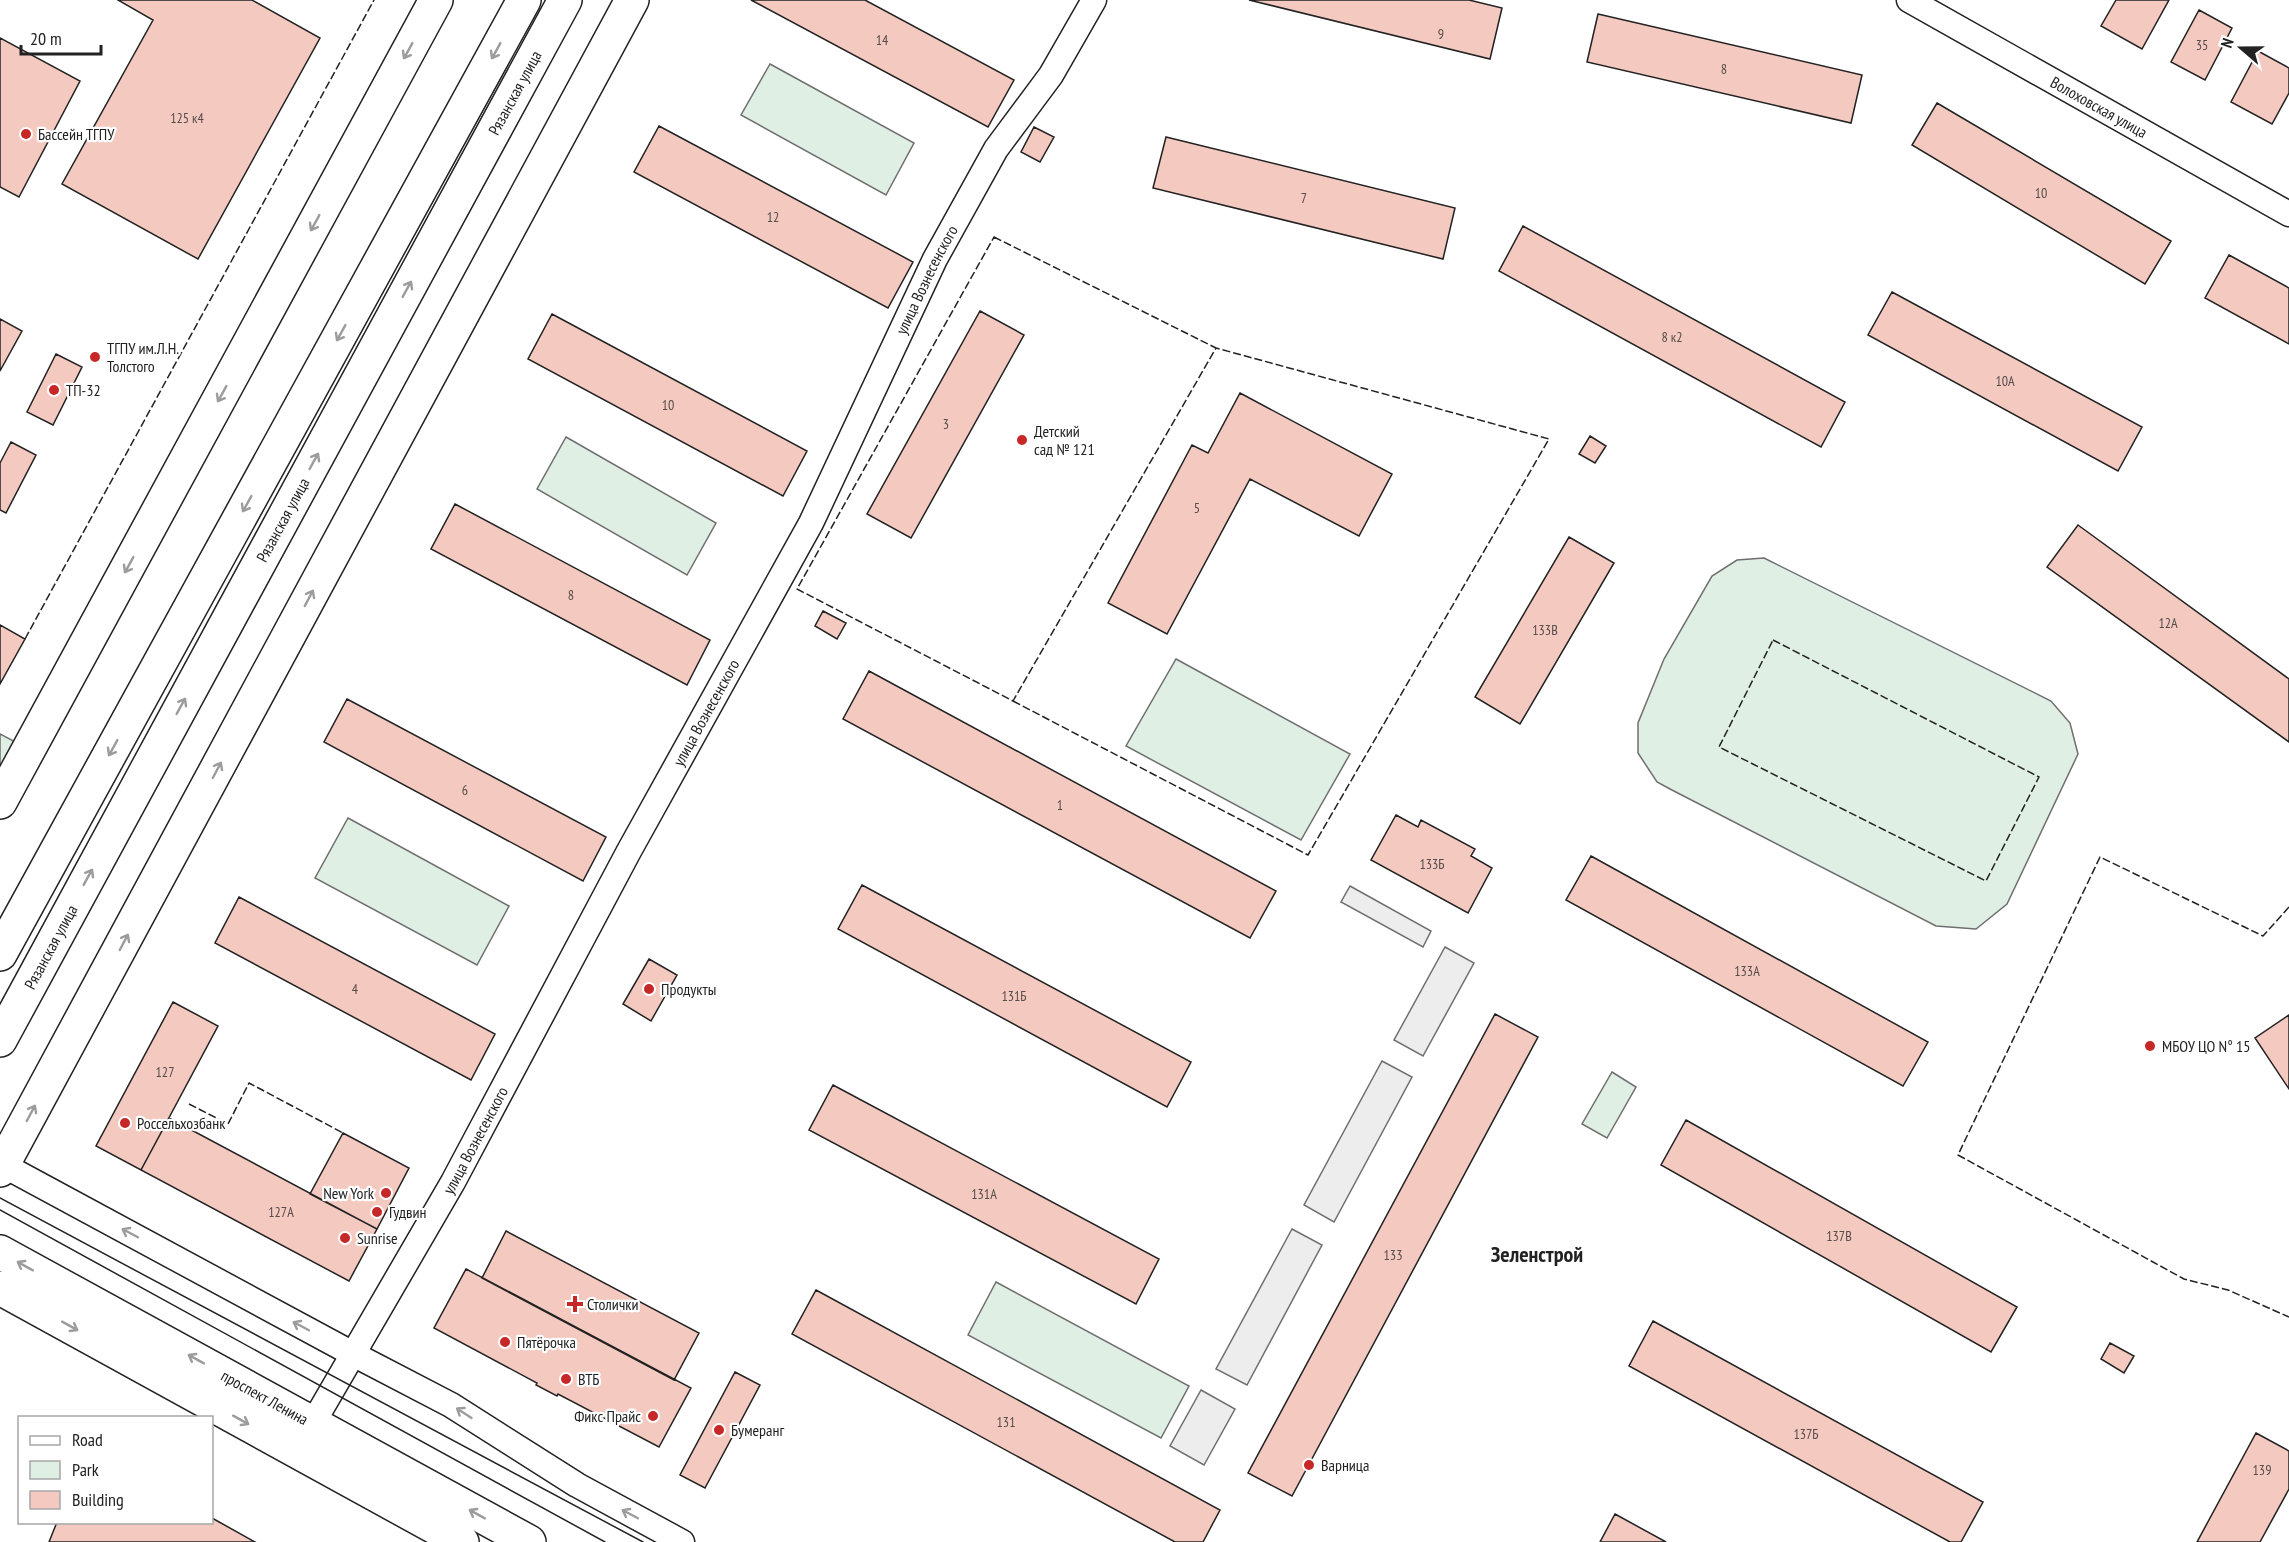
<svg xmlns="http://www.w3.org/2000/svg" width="2289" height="1542" viewBox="0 0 2289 1542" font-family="'PT Sans Narrow',sans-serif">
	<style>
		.green { fill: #e0efe3; stroke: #6f6f6f; stroke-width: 1.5 }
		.parking { fill: #ededed; stroke: #6f6f6f; stroke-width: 1.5 }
		.building { fill: #f3c9c0; stroke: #222; stroke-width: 1.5 }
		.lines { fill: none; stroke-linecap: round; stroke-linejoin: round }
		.street-casing { stroke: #222; stroke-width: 27 }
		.primary-casing { stroke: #222; stroke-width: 36 }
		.street { stroke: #fff; stroke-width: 24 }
		.primary { stroke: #fff; stroke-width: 33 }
		.tram { stroke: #222; stroke-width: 1.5 }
		.fence { stroke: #222; stroke-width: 1.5; stroke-dasharray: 8 3; stroke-linecap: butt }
		.oneway { stroke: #9c9c9c }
		.poi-dot { fill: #c62828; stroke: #fff; stroke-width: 2 }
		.labels { text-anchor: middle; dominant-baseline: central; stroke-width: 4.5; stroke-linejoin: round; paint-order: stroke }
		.number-label { font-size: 14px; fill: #564c4a }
		.street-label { font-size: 16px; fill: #222; stroke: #fff }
		.poi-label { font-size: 16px; fill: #222; stroke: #fff; text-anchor: start }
		.district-label { font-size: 22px; font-weight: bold; fill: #222; stroke: #fff }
	</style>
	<rect width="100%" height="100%" fill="#fff"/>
	<path class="green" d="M770 64 914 143 886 195 741 115Z
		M566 437 716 523 687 575 537 489Z
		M1764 558 2051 701 2070 723 2078 754 2007 904 1976 929 1936 926 1670 789 1657 782 1638 753V723L1664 659 1712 576 1737 560Z
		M1176 659 1350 754 1301 840 1126 746Z
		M0 734 23 746 0 787Z
		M348 818 509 906 477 965 315 878Z
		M1612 1072 1636 1087 1607 1138 1582 1124Z
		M996 1282 1189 1386 1161 1438 968 1335Z"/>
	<path class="parking" d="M1350 886 1431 931 1423 947 1341 902Z
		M1445 947 1474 963 1423 1056 1394 1040Z
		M1382 1061 1412 1077 1334 1222 1304 1205Z
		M1292 1229 1322 1245 1247 1385 1216 1369Z
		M1201 1390 1235 1409 1204 1465 1170 1446Z"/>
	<path class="building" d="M118 0H252L320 38 198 259 62 184 153 20Z
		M751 0H865L1014 80 988 127Z
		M1249 0H1469L1502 8 1490 59Z
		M2116 0H2169L2142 49 2101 26Z
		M2199 10 2232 28 2205 80 2171 62Z
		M1598 14 1862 75 1851 123 1587 62Z
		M0 38 80 81 19 197 0 187Z
		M2258 51 2289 68V93L2272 124 2231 102Z
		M1937 103 2171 241 2145 284 1912 145Z
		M659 126 913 262 888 308 634 172Z
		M1034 127 1054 137 1040 162 1021 152Z
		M1166 137 1455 208 1443 259 1153 188Z
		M1523 226 1845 402 1821 447 1499 271Z
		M2229 255 2289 288V344L2205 298Z
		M1892 292 2142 427 2118 471 1868 335Z
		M980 311 1024 335 911 538 867 514Z
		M552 314 807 451 783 496 528 359Z
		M0 319 22 331 0 371Z
		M56 354 82 367 53 425 27 412Z
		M1240 393 1392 474 1359 536 1250 479 1167 634 1108 603 1192 445 1208 453Z
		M1590 436 1606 446 1595 463 1579 454Z
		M11 442 36 455 6 513 0 510V463Z
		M455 504 710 640 687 685 431 549Z
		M2078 525 2289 679V742L2047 567Z
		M1569 537 1614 563 1520 724 1475 697Z
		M823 611 846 623 837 639 815 626Z
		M0 625 25 639 0 684Z
		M869 671 1276 891 1250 938 843 719Z
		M347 699 606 837 583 881 324 742Z
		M1396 815 1418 827 1421 820 1475 849 1471 856 1492 868 1468 913 1371 860Z
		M1591 856 1928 1042 1903 1086 1566 900Z
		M862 885 1191 1062 1167 1107 838 929Z
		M239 897 495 1034 471 1080 215 943Z
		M649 959 677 975 651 1021 623 1004Z
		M173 1002 218 1026 141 1170 96 1146Z
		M1495 1014 1538 1037 1292 1496 1248 1473Z
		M2289 1015V1089L2255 1038Z
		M833 1085 1159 1259 1136 1304 809 1130Z
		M169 1118 377 1229 349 1281 141 1170Z
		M1686 1120 2017 1307 1991 1352 1661 1165Z
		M343 1133 409 1168 377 1229 310 1194Z
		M506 1231 699 1333 674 1380 482 1278Z
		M466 1269 691 1388 659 1447 558 1394 557 1396 536 1385 537 1383 434 1328Z
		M816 1290 1220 1510 1203 1542H1175L792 1334Z
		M1653 1321 1983 1502 1961 1542H1950L1629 1366Z
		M2110 1343 2134 1356 2124 1373 2101 1359Z
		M735 1372 760 1385 705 1488 680 1475Z
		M2256 1433 2289 1451V1489L2260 1542H2197Z
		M1615 1514 1666 1542H1600Z
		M212 1518 255 1542H49L57 1522H212Z"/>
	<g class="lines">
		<defs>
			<g id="street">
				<path id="s1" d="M1909 0 2289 214"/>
				<path d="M3 1165 353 1354 451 1405 577 1485 682 1542"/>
				<path id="s2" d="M313 1423 453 1182 629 851 811 523 935 259 996 149 1051 75 1094 0"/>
			</g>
			<g id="primary">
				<path d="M0 802 436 0"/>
				<path d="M0 954 524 0"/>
				<path id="s3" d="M0 1040 565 0"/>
				<path d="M0 1170 632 0"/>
				<path id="s4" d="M0 1252 529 1542"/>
				<path d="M0 1288 462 1542"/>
			</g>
		</defs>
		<use href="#street" class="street-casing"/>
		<use href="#primary" class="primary-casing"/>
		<use href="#street" class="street"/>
		<use href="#primary" class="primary"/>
		<path class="tram" d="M0 1198 643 1542
			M0 1210 605 1542"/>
		<path class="fence" d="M994 237 1216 348 1013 701 797 589Z
			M25 639 374 0
			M1773 640 2039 777 1986 881 1719 747Z
			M1013 701 1308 855 1549 439 1216 348
			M2289 907 2263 936 2100 857 1958 1155 2184 1279 2228 1290 2289 1317
			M189 1104 228 1124 249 1083 343 1133"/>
	</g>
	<defs><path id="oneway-shaft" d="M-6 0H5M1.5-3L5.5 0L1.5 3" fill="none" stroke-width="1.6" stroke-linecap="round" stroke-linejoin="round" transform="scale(1.5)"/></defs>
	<g class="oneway">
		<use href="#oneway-shaft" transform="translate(408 51) rotate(119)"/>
		<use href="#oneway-shaft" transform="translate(496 51) rotate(119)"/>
		<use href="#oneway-shaft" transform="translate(315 223) rotate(119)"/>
		<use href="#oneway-shaft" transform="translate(407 289) rotate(-61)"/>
		<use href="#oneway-shaft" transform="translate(341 333) rotate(119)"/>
		<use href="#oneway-shaft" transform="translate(222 394) rotate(119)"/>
		<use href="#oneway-shaft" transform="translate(314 461) rotate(-61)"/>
		<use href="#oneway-shaft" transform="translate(247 504) rotate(119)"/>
		<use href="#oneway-shaft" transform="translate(129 565) rotate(119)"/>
		<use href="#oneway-shaft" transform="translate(309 598) rotate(-62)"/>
		<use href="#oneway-shaft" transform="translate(181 706) rotate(-61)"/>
		<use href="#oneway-shaft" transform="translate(113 748) rotate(119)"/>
		<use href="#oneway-shaft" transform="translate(217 770) rotate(-62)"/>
		<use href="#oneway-shaft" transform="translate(88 877) rotate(-61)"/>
		<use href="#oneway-shaft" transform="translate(124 942) rotate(-62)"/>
		<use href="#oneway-shaft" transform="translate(31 1113) rotate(-62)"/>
		<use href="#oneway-shaft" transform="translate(130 1233) rotate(-152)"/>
		<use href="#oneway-shaft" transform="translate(25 1266) rotate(-151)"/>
		<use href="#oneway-shaft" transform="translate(70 1326) rotate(29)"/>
		<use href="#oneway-shaft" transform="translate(301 1326) rotate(-152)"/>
		<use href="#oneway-shaft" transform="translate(196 1359) rotate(-151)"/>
		<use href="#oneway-shaft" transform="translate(464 1413) rotate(-147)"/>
		<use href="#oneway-shaft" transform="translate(241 1420) rotate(29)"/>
		<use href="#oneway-shaft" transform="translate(477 1514) rotate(-151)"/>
		<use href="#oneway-shaft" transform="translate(630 1514) rotate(-152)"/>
	</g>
	<g class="poi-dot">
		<circle cx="26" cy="134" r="6"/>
		<circle cx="95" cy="357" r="6"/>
		<circle cx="54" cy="390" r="6"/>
		<circle cx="1022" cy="440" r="6"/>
		<circle cx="649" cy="989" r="6"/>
		<circle cx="2150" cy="1046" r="6"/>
		<circle cx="125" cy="1123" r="6"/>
		<circle cx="386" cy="1193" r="6"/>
		<circle cx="377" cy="1212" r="6"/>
		<circle cx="345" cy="1238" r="6"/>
		<path d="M572 1295h6v6h6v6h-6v6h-6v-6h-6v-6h6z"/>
		<circle cx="505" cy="1342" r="6"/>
		<circle cx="566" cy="1379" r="6"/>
		<circle cx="653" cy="1416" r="6"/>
		<circle cx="719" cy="1430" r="6"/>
		<circle cx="1309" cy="1465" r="6"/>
	</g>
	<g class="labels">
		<g class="number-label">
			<text x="1441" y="34">9</text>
			<text x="882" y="40">14</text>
			<text x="2202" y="45">35</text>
			<text x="1724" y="69">8</text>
			<text x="187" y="118">125 к4</text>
			<text x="2041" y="193">10</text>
			<text x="1304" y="198">7</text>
			<text x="773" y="217">12</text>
			<text x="1672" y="337">8 к2</text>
			<text x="2005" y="381">10А</text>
			<text x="668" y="405">10</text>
			<text x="946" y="424">3</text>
			<text x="1197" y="508">5</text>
			<text x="571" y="595">8</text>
			<text x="2168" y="623">12А</text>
			<text x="1545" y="630">133В</text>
			<text x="465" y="790">6</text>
			<text x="1060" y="805">1</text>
			<text x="1432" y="864">133Б</text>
			<text x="1747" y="971">133А</text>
			<text x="355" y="989">4</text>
			<text x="1014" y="996">131Б</text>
			<text x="165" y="1072">127</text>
			<text x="984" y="1194">131А</text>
			<text x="281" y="1212">127А</text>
			<text x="1839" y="1236">137В</text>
			<text x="1393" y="1255">133</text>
			<text x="1006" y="1422">131</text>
			<text x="1806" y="1434">137Б</text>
			<text x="2262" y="1470">139</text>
		</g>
		<g class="street-label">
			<text stroke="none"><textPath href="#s3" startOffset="1078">Рязанская улица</textPath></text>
			<text stroke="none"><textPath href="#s1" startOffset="218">Волоховская улица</textPath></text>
			<text stroke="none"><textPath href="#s2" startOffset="1298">улица Вознесенского</textPath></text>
			<text stroke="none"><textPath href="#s3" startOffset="592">Рязанская улица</textPath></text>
			<text stroke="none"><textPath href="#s2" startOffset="812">улица Вознесенского</textPath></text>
			<text stroke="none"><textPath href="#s3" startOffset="106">Рязанская улица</textPath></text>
			<text stroke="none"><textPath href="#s2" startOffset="326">улица Вознесенского</textPath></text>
			<text stroke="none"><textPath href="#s4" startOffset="302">проспект Ленина</textPath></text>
		</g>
		<g class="poi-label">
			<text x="38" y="134">Бассейн ТГПУ</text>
			<text x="107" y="348">ТГПУ им.Л.Н.<tspan x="107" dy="18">Толстого</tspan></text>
			<text x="66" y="390">ТП-32</text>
			<text x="1034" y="431">Детский<tspan x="1034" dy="18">сад № 121</tspan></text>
			<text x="661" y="989">Продукты</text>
			<text x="2162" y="1046">МБОУ ЦО N° 15</text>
			<text x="137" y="1123">Россельхозбанк</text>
			<text x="374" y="1193" text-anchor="end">New York</text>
			<text x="389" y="1212">Гудвин</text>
			<text x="357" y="1238">Sunrise</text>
			<text x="587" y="1304">Столички</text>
			<text x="517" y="1342">Пятёрочка</text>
			<text x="578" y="1379">ВТБ</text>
			<text x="641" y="1416" text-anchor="end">Фикс Прайс</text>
			<text x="731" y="1430">Бумеранг</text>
			<text x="1321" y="1465">Варница</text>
		</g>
		<g class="district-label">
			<text x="1537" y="1254">Зеленстрой</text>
		</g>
	</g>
	<rect x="18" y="1416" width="195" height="108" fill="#ffffff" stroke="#a7a7a7" stroke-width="1.5"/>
	<rect x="30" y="1436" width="30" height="9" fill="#ffffff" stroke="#a7a7a7" stroke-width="1.5"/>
	<text x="72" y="1446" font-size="18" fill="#222222">Road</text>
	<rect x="30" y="1461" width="30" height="18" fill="#e0efe3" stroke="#a7a7a7" stroke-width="1.5"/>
	<text x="72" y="1476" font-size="18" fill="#222222">Park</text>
	<rect x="30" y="1491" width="30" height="18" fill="#f3c9c0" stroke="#a7a7a7" stroke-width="1.5"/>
	<text x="72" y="1506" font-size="18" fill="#222222">Building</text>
	<g transform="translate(2241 48) rotate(290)" stroke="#ffffff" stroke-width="4.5" paint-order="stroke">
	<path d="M0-4.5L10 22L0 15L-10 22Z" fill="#222222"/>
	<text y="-9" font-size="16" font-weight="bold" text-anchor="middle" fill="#222222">N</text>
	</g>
	<path d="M21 45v9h80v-9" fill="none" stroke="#222222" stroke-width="3"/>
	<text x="30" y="45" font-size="18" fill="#222222" stroke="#ffffff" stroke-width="4.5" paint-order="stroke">20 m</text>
</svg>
